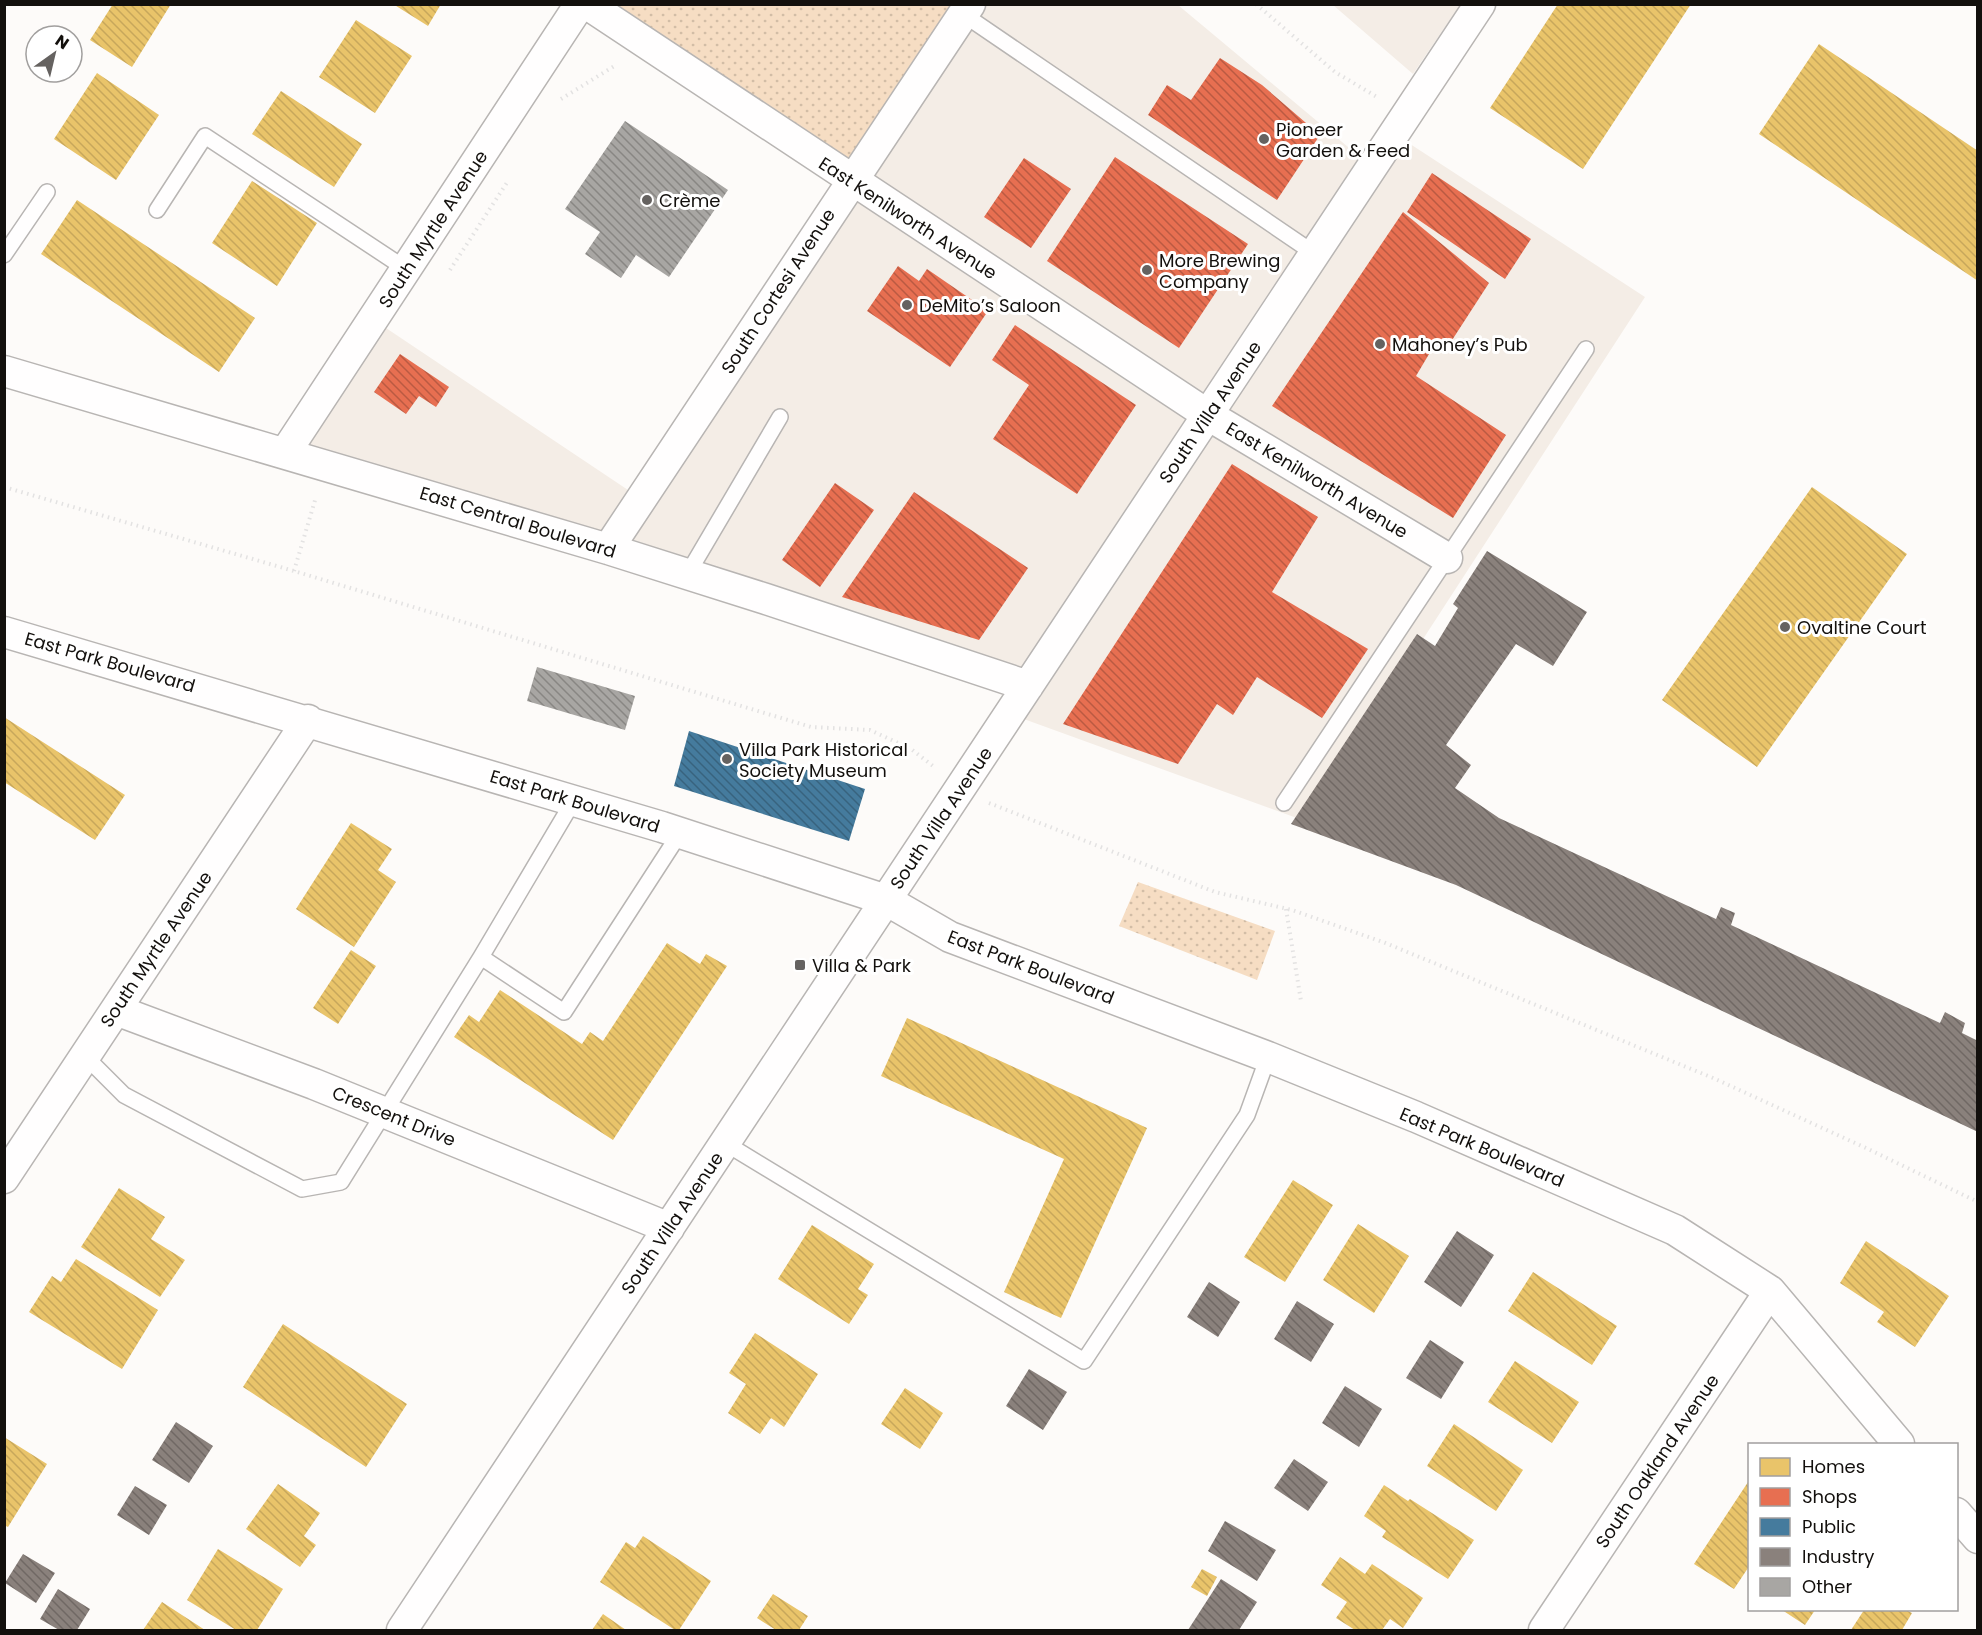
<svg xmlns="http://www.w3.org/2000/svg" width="1982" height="1635" viewBox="0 0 1982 1635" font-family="Poppins,sans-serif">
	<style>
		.built { fill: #f4ede6 }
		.park { fill: url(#park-dots) }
		.homes { fill: url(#homes-back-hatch) }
		.shops { fill: url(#shops-back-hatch) }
		.public { fill: url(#public-back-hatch) }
		.industry { fill: url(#industry-back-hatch) }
		.building { fill: url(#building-back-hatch) }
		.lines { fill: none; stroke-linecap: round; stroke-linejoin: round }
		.service-casing { stroke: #b8b5b3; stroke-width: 18 }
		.minor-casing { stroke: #b8b5b3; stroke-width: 33 }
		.path { stroke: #e3e2e2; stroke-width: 4; stroke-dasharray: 1.5 4.5; stroke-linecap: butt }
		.service { stroke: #fffefe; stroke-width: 15 }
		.minor { stroke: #fffefe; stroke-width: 30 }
		.poi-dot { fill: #656260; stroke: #fff; stroke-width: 2 }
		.labels { text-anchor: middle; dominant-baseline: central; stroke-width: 6; stroke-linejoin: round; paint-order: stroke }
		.poi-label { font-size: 18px; fill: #13100d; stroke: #fff; text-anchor: start }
		.street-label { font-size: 18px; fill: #13100d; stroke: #fff }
	</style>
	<defs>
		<pattern id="park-dots" width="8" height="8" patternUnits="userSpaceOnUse" patternTransform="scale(1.5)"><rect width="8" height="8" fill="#f6ddc3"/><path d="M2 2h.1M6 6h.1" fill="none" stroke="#d2bda6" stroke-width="1.8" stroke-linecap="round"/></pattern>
		<pattern id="homes-back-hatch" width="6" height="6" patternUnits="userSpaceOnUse" patternTransform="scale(1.5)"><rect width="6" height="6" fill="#e9c46a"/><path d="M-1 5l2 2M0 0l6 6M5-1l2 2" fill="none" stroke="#c7a75b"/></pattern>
		<pattern id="shops-back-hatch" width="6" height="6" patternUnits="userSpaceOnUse" patternTransform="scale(1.5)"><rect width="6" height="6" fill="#e76f51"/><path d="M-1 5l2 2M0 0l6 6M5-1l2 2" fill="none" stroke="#ba5a42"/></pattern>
		<pattern id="public-back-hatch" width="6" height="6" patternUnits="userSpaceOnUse" patternTransform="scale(1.5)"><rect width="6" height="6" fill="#457b9d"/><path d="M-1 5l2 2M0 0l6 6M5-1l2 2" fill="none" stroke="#38637e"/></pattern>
		<pattern id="industry-back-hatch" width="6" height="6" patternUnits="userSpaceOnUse" patternTransform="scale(1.5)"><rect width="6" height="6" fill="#8a817c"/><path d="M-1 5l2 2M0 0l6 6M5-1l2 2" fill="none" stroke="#706864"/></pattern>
		<pattern id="building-back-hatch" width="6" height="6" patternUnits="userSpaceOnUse" patternTransform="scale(1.5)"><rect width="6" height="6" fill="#a8a6a3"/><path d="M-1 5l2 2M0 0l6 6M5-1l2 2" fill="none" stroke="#888683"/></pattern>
	</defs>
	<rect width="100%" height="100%" fill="#fdfbf9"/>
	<path class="built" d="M985 5H1178L1360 157 1023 672 623 544Z
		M1333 5H1460L1413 74Z
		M1404 140 1645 297 1305 821 1021 718Z
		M380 324 634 494 607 534 300 447Z"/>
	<path class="park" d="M605 5H957L847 166Z
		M1138 882 1275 931 1257 980 1119 926Z"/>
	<path class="homes" d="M113 4H171L132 67 90 40Z
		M393 4H441L428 26Z
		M1558 4H1691L1583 169 1490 108Z
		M356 20 412 56 375 113 319 77Z
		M1819 44 1978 151V281L1759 134Z
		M97 73 159 115 116 180 54 139Z
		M281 91 362 144 334 187 252 134Z
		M252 181 317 223 277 286 212 243Z
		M77 200 255 318 219 372 41 254Z
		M1812 487 1907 554 1757 767 1662 700Z
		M4 717 125 795 95 840 4 782Z
		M351 823 392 849 378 870 396 882 354 947 296 909Z
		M667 943 700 964 706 954 727 966 613 1140 454 1037 469 1015 479 1022 500 990 582 1044 590 1032 603 1041Z
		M351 950 376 966 338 1024 313 1008Z
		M907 1018 1147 1128 1061 1318 1004 1292 1064 1159 881 1076Z
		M1293 1180 1333 1205 1285 1282 1244 1257Z
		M119 1188 165 1217 151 1239 185 1260 160 1297 81 1247Z
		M1358 1224 1409 1256 1374 1313 1323 1280Z
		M812 1225 874 1264 858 1289 868 1295 849 1324 778 1279Z
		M1866 1241 1949 1296 1915 1347 1877 1322 1884 1312 1840 1283Z
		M76 1259 158 1310 122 1369 29 1312 52 1276 61 1282Z
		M1533 1272 1617 1326 1592 1365 1508 1311Z
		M283 1324 407 1404 366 1467 243 1387Z
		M755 1333 818 1374 784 1427 771 1418 760 1434 728 1413 746 1384 729 1373Z
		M1515 1361 1579 1402 1552 1443 1488 1402Z
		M905 1388 943 1413 920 1449 881 1424Z
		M1454 1424 1523 1470 1496 1511 1427 1466Z
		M4 1437 47 1464 8 1527 4 1525Z
		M1750 1479V1565L1734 1589 1694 1564Z
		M278 1484 320 1513 304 1536 316 1545 300 1567 246 1529Z
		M1384 1485 1408 1501 1410 1499 1474 1540 1448 1579 1382 1537 1386 1531 1364 1516Z
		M643 1536 711 1581 679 1630H675L600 1582 626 1542 635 1548Z
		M218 1549 283 1589 257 1630H236L187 1600Z
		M1340 1557 1365 1574 1372 1564 1423 1598 1403 1628 1390 1619 1382 1630H1355L1336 1618 1347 1602 1321 1585Z
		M1202 1569 1217 1577 1207 1596 1191 1587Z
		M773 1594 808 1616 799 1630H776L757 1618Z
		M162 1602 205 1630H143Z
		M1782 1610H1815L1805 1625Z
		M1864 1610H1906L1912 1613 1902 1630H1851Z
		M603 1614 626 1630H592Z"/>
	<path class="shops" d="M1220 58 1262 85 1320 135 1277 200 1148 115 1167 85 1191 100Z
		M1115 157 1248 244 1179 348 1047 261Z
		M1024 158 1071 189 1031 248 984 217Z
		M1432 173 1531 239 1505 279 1407 212Z
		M1403 212 1489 283 1445 351 1435 344 1416 376 1506 435 1453 518 1272 406Z
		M898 266 919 281 927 269 988 311 950 367 867 311Z
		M1015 325 1136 405 1077 494 993 439 1029 385 992 360Z
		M400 354 449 387 436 407 419 396 406 414 374 392Z
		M1232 464 1318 517 1272 592 1368 649 1322 718 1257 677 1233 715 1217 704 1178 764 1063 724Z
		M835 483 874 510 820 587 782 560Z
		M914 492 1028 568 979 640 842 597Z"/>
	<path class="public" d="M689 731 865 789 849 841 674 786Z"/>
	<path class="industry" d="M1487 551 1587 612 1553 666 1516 644 1446 745 1471 765 1455 788 1499 818 1716 919 1721 907 1735 913 1731 925 1940 1023 1945 1012 1965 1023 1962 1033 1978 1041V1132L1456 885 1291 824 1417 634 1435 646 1458 608 1453 604Z
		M1457 1231 1494 1255 1461 1307 1424 1282Z
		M1209 1282 1240 1302 1218 1337 1187 1317Z
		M1297 1301 1334 1324 1311 1362 1274 1339Z
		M1430 1340 1464 1362 1441 1399 1406 1378Z
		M1029 1369 1067 1392 1043 1430 1006 1406Z
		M1345 1386 1382 1409 1359 1447 1322 1423Z
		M176 1422 213 1446 189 1483 152 1460Z
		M1294 1459 1328 1482 1308 1511 1274 1488Z
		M135 1486 167 1505 149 1535 117 1515Z
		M1225 1521 1276 1550 1257 1581 1208 1551Z
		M23 1554 55 1573 36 1603 5 1583Z
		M1221 1579 1257 1602 1239 1630H1188Z
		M58 1589 90 1609 77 1630H59L40 1619Z"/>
	<path class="building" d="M625 121 728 190 669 277 636 255 621 278 585 254 600 232 565 209Z
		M537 667 635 696 625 730 527 701Z"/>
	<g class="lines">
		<defs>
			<path id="service" d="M963 14 1315 254
				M157 210 205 136 406 269
				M4 255 47 192
				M687 575 780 417
				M1284 803 1586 349
				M481 957 564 1012 680 833
				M85 1056 124 1095 302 1189 341 1182 481 957 574 800
				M725 1143 1084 1361 1247 1115 1268 1057"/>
			<path id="minor" d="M587 4 1208 415 1447 558
				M4 371 608 549 766 599 1028 686
				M285 453 580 4
				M608 549 970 4
				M4 632 662 827 886 900 950 937 1268 1057 1416 1117 1675 1230 1770 1291 1899 1444
				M116 1010 314 1084 669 1228
				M4 1178 308 720
				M1956 1513 1978 1538
				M402 1630 1480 4
				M1544 1630 1770 1291"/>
		</defs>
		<use href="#service" class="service-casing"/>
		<use href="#minor" class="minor-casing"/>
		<path class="path" d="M1256 4 1335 72 1377 97
			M561 99 616 65
			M450 270 508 181
			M4 487 294 571 811 727 870 730 911 749 933 766
			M294 571 316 497
			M989 803 1215 892 1292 910 1383 942 1713 1078 1866 1148 1978 1202
			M1286 909 1301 1001"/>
		<use href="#service" class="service"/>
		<use href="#minor" class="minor"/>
	</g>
	<g class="poi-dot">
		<circle cx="1264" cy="139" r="6"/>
		<circle cx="647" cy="200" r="6"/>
		<circle cx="1147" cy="270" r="6"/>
		<circle cx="907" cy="305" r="6"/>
		<circle cx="1380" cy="344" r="6"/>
		<circle cx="1785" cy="627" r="6"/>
		<circle cx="727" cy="759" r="6"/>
		<rect x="794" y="959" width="12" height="12" rx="3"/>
	</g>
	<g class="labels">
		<g class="poi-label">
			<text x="1276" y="129">Pioneer<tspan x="1276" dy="21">Garden &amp; Feed</tspan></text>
			<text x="659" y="200">Crème</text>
			<text x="1159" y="260">More Brewing<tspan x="1159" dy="21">Company</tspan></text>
			<text x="919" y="305">DeMito’s Saloon</text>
			<text x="1392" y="344">Mahoney’s Pub</text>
			<text x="1797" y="627">Ovaltine Court</text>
			<text x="739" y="749">Villa Park Historical<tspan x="739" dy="21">Society Museum</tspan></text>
			<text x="812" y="965">Villa &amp; Park</text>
		</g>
		<g class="street-label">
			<text transform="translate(908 218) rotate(33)">East Kenilworth Avenue</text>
			<text transform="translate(433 229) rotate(-57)">South Myrtle Avenue</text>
			<text transform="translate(778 291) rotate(-57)">South Cortesi Avenue</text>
			<text transform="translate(1210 412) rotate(-56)">South Villa Avenue</text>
			<text transform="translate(1317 480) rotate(31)">East Kenilworth Avenue</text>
			<text transform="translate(518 522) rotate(17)">East Central Boulevard</text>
			<text transform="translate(110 662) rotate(16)">East Park Boulevard</text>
			<text transform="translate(575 801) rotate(17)">East Park Boulevard</text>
			<text transform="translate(941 818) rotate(-56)">South Villa Avenue</text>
			<text transform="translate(156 949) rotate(-56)">South Myrtle Avenue</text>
			<text transform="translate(1031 967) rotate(21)">East Park Boulevard</text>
			<text transform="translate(394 1116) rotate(22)">Crescent Drive</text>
			<text transform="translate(1482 1147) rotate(23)">East Park Boulevard</text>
			<text transform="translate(672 1223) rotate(-56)">South Villa Avenue</text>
			<text transform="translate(1657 1461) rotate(-56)">South Oakland Avenue</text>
		</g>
	</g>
	<rect width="1982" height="1635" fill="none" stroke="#13100d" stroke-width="12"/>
	<rect x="1748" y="1443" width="210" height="168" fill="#ffffff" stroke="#a19f9e" stroke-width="1.5"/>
	<rect x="1760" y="1458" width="30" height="18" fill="#e9c46a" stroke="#a19f9e" stroke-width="1.5"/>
	<text x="1802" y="1473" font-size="18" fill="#13100d">Homes</text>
	<rect x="1760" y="1488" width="30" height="18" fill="#e76f51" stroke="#a19f9e" stroke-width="1.5"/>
	<text x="1802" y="1503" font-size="18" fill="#13100d">Shops</text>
	<rect x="1760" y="1518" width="30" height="18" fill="#457b9d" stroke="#a19f9e" stroke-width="1.5"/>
	<text x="1802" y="1533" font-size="18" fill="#13100d">Public</text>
	<rect x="1760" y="1548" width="30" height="18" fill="#8a817c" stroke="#a19f9e" stroke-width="1.5"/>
	<text x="1802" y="1563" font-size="18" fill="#13100d">Industry</text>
	<rect x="1760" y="1578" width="30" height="18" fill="#a8a6a3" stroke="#a19f9e" stroke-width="1.5"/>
	<text x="1802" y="1593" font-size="18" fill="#13100d">Other</text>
	<g transform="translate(54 54) rotate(34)"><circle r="28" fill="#ffffff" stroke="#a19f9e" stroke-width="1.5"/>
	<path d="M0-4.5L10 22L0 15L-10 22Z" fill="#656260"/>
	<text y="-9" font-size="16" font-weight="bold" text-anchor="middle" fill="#13100d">N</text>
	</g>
</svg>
